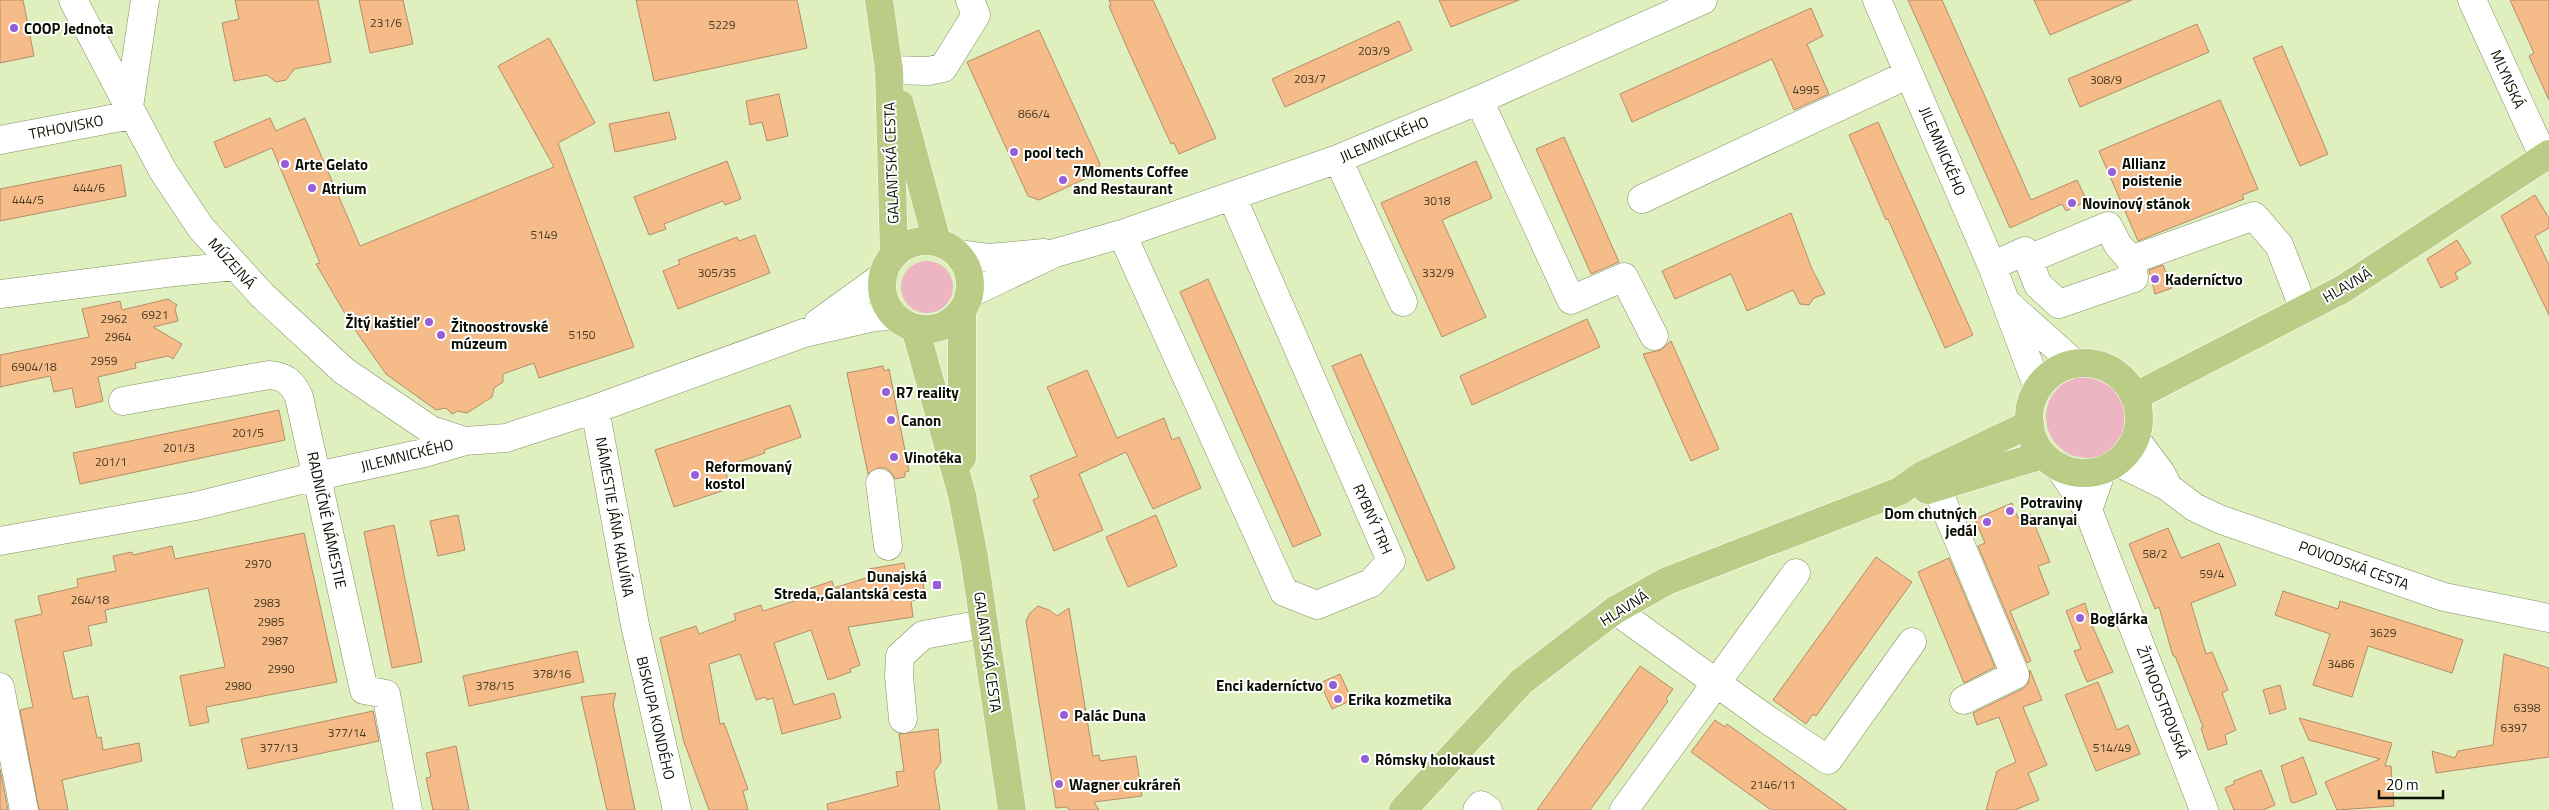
<svg xmlns="http://www.w3.org/2000/svg" width="2549" height="810" viewBox="0 0 2549 810" font-family="'Titillium Web',sans-serif">
	<style>
		.green { fill: #edb4c2 }
		.building { fill: #f5bb88; stroke: #b48d6a }
		.lines { fill: none; stroke-linecap: round; stroke-linejoin: round }
		.minor-casing { stroke: #829062; stroke-width: 29 }
		.major-casing { stroke: #fff; stroke-width: 29 }
		.minor { stroke: #fff; stroke-width: 28 }
		.major { stroke: #bacc85; stroke-width: 28 }
		.poi-dot { fill: #965ed7; stroke: #fff; stroke-width: 2 }
		.labels { text-anchor: middle; dominant-baseline: central; stroke-width: 4; stroke-linejoin: round; paint-order: stroke }
		.number-label { font-size: 12px; fill: #453a23 }
		.poi-label { font-size: 15px; font-weight: bold; fill: #0a0f01; stroke: #fff; text-anchor: start }
		.street-label { font-size: 15px; fill: #0a0f01; stroke: #fff }
	</style>
	<rect width="100%" height="100%" fill="#dff0be"/>
	<path class="green" d="M901 287a26 26 0 1 1 52 0a26 26 0 1 1-52 0Z
		M2046 417a41 41 0 1 1 82 0a41 41 0 1 1-82 0Z"/>
	<path class="building" d="M0 0H23L34 56 0 63Z
		M235 0H318L331 62 294 69 286 80 276 82 267 75 234 81 222 23 239 19Z
		M359 0H403L413 44 370 53Z
		M636 0H797L807 48 654 81Z
		M1109 0H1153L1216 138 1179 154 1174 143 1171 144 1129 52 1109 6 1111 5Z
		M1439 0H1519L1451 27Z
		M1908 0H1942L2031 200 2077 180 2087 201 2066 211 2062 204 2010 228Z
		M2034 0H2132L2050 35Z
		M2510 0H2549V100L2529 56 2534 53Z
		M1811 8 1823 36 1807 44 1829 94 1794 110 1772 59 1632 122 1620 94Z
		M1399 21 1412 50 1285 107 1272 79Z
		M2197 24 2209 52 2080 107 2068 79Z
		M1039 30 1100 164 1096 174 1039 200 1028 196 967 62Z
		M549 38 595 123 558 143 634 347 539 378 534 363 503 374V382L494 388 492 397 467 413 458 411 452 414 446 408 436 410 386 374 353 327 316 264 320 263 272 148 225 168 214 142 270 118 276 131 305 118 360 246 554 167 498 66Z
		M2282 46 2328 154 2300 166 2253 58Z
		M779 94 788 136 767 141 762 122 750 125 746 101Z
		M2220 100 2258 189 2242 195 2244 199 2138 241 2099 151Z
		M669 112 676 139 615 152 609 124Z
		M1878 122 1973 335 1945 348 1888 219 1886 220 1849 135Z
		M1564 137 1619 262 1591 274 1536 149Z
		M727 161 741 199 725 205 723 201 664 224 666 229 649 235 634 197Z
		M1476 161 1492 198 1442 220 1486 317 1442 337 1381 203Z
		M121 165 126 196 0 221V189Z
		M2535 195 2549 218V228L2535 236 2549 265V315L2501 216Z
		M1791 213 1812 269 1825 294 1814 298 1809 305 1800 304 1793 290 1747 311 1731 274 1675 299 1662 271Z
		M755 235 770 273 678 309 663 271 680 264 678 260 737 237 739 241Z
		M2457 240 2471 263 2455 273 2458 279 2441 288 2427 259Z
		M2163 265 2172 288 2155 294 2149 270Z
		M1208 279 1321 535 1293 547 1180 292Z
		M168 299 177 305 175 309 178 321 153 327 182 344 173 359 168 356 135 363 136 368 98 377 103 401 76 408 72 388 54 392 50 376 0 387V355L89 337 82 309 120 301 122 310Z
		M1587 319 1600 347 1472 405 1460 376Z
		M1671 341 1719 449 1691 461 1643 354 1661 350Z
		M1361 354 1455 568 1427 581 1332 366Z
		M883 366 884 371 889 369 909 471 905 472V477L895 479 892 473 886 468H878L868 474 847 373Z
		M1087 370 1117 438 1164 418 1172 440 1179 437 1201 488 1153 509 1126 452 1079 474 1103 530 1054 551 1033 500 1039 497 1030 476 1077 456 1047 387Z
		M790 405 801 437 764 450 765 453 724 467 731 488 674 507 655 450Z
		M279 410 285 440 80 484 73 453Z
		M2012 503 2018 518 2030 514 2050 562 2038 566 2049 594 2010 611 2031 661 2027 663 1978 546 1985 543 1975 519Z
		M458 515 465 550 438 556 430 521Z
		M1156 515 1177 566 1128 587 1106 537Z
		M394 525 422 662 392 668 364 532Z
		M2168 528 2181 558 2219 543 2236 585 2191 603 2206 654 2212 652 2228 690 2222 693 2236 730 2225 735 2227 744 2208 750 2201 728 2203 727 2175 656H2173L2159 607 2155 609 2129 544Z
		M304 533 337 682 206 707 209 722 190 726 180 676 225 667 208 588 105 610 107 622 88 626 92 645 63 652 73 699 88 696 97 738 101 737 103 750 139 743 142 761 62 780 68 810H39L20 710 33 707 15 620 42 614 38 596 78 587 77 579 116 571 113 556 132 552 133 555 172 546 175 559Z
		M1876 557 1912 582 1816 716 1813 714 1806 724 1773 700Z
		M1949 558 1995 667 1964 683 1918 572Z
		M904 563 907 579H910L911 583 923 581 925 598 911 601 913 617 848 627 860 665 850 669 851 672 828 680 811 630 774 643 794 705 834 693 841 718 782 734 773 698 767 700 765 697 756 700 740 654 709 664 720 724 724 723 748 789 743 791 748 810H709L684 742 660 638 696 626 699 634 736 620 734 614 761 605 763 611 807 597 805 590 832 581 834 588 872 576 869 569Z
		M2283 591 2338 609 2340 601 2463 640 2452 673 2368 646 2352 697 2313 685 2330 634 2275 615Z
		M2085 603 2091 623 2113 672 2087 682 2074 651 2081 649 2066 611Z
		M1038 606 1049 610 1057 616 1069 608 1093 756 1099 755 1100 761 1136 756 1142 796 1094 802 1099 810H1070L1066 807 1056 808 1026 621 1030 613Z
		M577 651 584 682 469 706 463 676Z
		M2504 654 2549 668V757L2436 773 2432 751 2455 758 2458 751 2493 745Z
		M1640 666 1673 689 1666 699 1668 701 1621 768 1590 810H1537Z
		M2030 670 2042 700 2023 707 2047 765 2028 773 2039 800 2015 810H1986L1997 771 2016 762 1999 717 1977 725 1973 713 2022 689 2028 684Z
		M1340 674 1352 700 1332 709 1320 683Z
		M2098 682 2117 730 2128 725 2140 754 2096 771 2065 695Z
		M2280 685 2286 709 2270 714 2263 690Z
		M616 693 613 704 635 810H607L581 697Z
		M373 711 379 741 248 769 241 739Z
		M2299 718 2392 743 2385 766H2391L2394 806 2337 810 2325 782 2380 759 2309 740Z
		M1715 720 1725 727 1727 724 1847 810H1771L1691 752Z
		M938 729 941 762 934 772 940 810H828L827 804 898 786 896 772 904 771 899 734Z
		M456 746 469 810H433L426 778 431 777 426 753Z
		M2303 757 2317 794 2294 803 2291 802 2281 766Z
		M0 769 8 810H0Z
		M2261 770 2275 805 2263 810H2234L2225 788 2234 784V781Z"/>
	<g class="lines">
		<defs>
			<path id="minor" d="M73 0 129 107
				M145 0 129 107 163 171 201 228 262 295 344 371 431 430 465 441
				M1877 0 1992 266 2038 388
				M2472 0 2544 158
				M889 70 928 71 943 68 976 15 970 0
				M1479 100 1571 300 1624 277 1654 336
				M0 140 132 115
				M1338 159 1403 302
				M1642 199 1909 74
				M1122 234 1284 592 1317 605 1371 583 1391 561 1232 197
				M958 254 989 258 1044 253
				M2029 259 2108 226 2118 245 2131 260
				M1992 266 2025 251 2038 285 2059 304 2134 278 2131 260 2254 216 2279 245 2304 309
				M0 294 174 272 235 266
				M969 294 1055 253 1122 234 1338 159 1479 100 1703 0
				M2009 305 2075 364
				M818 323 883 276
				M123 401 269 375C285 376 292 382 299 397L364 690 386 694 408 810
				M595 409 635 625 677 810
				M2135 438 2161 473 2168 487
				M2117 462 2168 487 2194 507 2219 519 2444 597 2549 618
				M2059 467 2088 510 2204 810
				M880 483 888 546
				M1936 486 2015 675 1964 700
				M2088 510 2102 470
				M0 541 196 506 317 476 424 453 465 441 506 438 595 409 804 333 874 317 894 316
				M1615 610 1768 720 1828 760 1912 642
				M0 687 24 810
				M903 719 899 676 900 656 923 635 983 624
				M1477 810 1481 805 1488 810
				M1624 810 1796 573"/>
			<path id="major" d="M879 0 889 70 894 255
				M900 104 937 242
				M882 285a44 44 0 1 1 88 0a44 44 0 1 1-88 0Z
				M962 311V458
				M915 328 962 495 974 557 1012 810
				M2029 418a55 55 0 1 1 110 0a55 55 0 1 1-110 0Z
				M2134 397 2343 289 2549 154
				M1927 490 2043 455
				M1403 810 1521 682 1615 610 1667 581 1900 491 1921 476 2030 424"/>
		</defs>
		<use href="#minor" class="minor-casing"/>
		<use href="#major" class="major-casing"/>
		<use href="#minor" class="minor"/>
		<use href="#major" class="major"/>
	</g>
	<g class="poi-dot">
		<circle cx="14" cy="28" r="5"/>
		<circle cx="1014" cy="152" r="5"/>
		<circle cx="285" cy="164" r="5"/>
		<circle cx="2112" cy="172" r="5"/>
		<circle cx="1063" cy="180" r="5"/>
		<circle cx="312" cy="188" r="5"/>
		<circle cx="2072" cy="203" r="5"/>
		<circle cx="2155" cy="279" r="5"/>
		<circle cx="429" cy="322" r="5"/>
		<circle cx="441" cy="335" r="5"/>
		<circle cx="886" cy="392" r="5"/>
		<circle cx="891" cy="420" r="5"/>
		<circle cx="894" cy="457" r="5"/>
		<circle cx="695" cy="475" r="5"/>
		<circle cx="2010" cy="511" r="5"/>
		<circle cx="1987" cy="522" r="5"/>
		<rect x="932" y="580" width="10" height="10" rx="2.5"/>
		<circle cx="2080" cy="618" r="5"/>
		<circle cx="1333" cy="685" r="5"/>
		<circle cx="1338" cy="699" r="5"/>
		<circle cx="1064" cy="715" r="5"/>
		<circle cx="1365" cy="759" r="5"/>
		<circle cx="1059" cy="784" r="5"/>
	</g>
	<g class="labels">
		<g class="number-label">
			<text x="386" y="22">231/6</text>
			<text x="722" y="24">5229</text>
			<text x="1374" y="50">203/9</text>
			<text x="1310" y="78">203/7</text>
			<text x="2106" y="79">308/9</text>
			<text x="1806" y="89">4995</text>
			<text x="1034" y="113">866/4</text>
			<text x="89" y="187">444/6</text>
			<text x="28" y="199">444/5</text>
			<text x="1437" y="200">3018</text>
			<text x="544" y="234">5149</text>
			<text x="717" y="272">305/35</text>
			<text x="1438" y="272">332/9</text>
			<text x="155" y="314">6921</text>
			<text x="114" y="318">2962</text>
			<text x="582" y="334">5150</text>
			<text x="118" y="336">2964</text>
			<text x="104" y="360">2959</text>
			<text x="34" y="366">6904/18</text>
			<text x="248" y="432">201/5</text>
			<text x="179" y="447">201/3</text>
			<text x="111" y="461">201/1</text>
			<text x="2155" y="553">58/2</text>
			<text x="258" y="563">2970</text>
			<text x="2212" y="573">59/4</text>
			<text x="90" y="599">264/18</text>
			<text x="267" y="602">2983</text>
			<text x="271" y="621">2985</text>
			<text x="2383" y="632">3629</text>
			<text x="275" y="640">2987</text>
			<text x="2341" y="663">3486</text>
			<text x="281" y="668">2990</text>
			<text x="552" y="673">378/16</text>
			<text x="238" y="685">2980</text>
			<text x="495" y="685">378/15</text>
			<text x="2527" y="707">6398</text>
			<text x="2514" y="727">6397</text>
			<text x="347" y="732">377/14</text>
			<text x="279" y="747">377/13</text>
			<text x="2112" y="747">514/49</text>
			<text x="1773" y="784">2146/11</text>
		</g>
		<g class="poi-label">
			<text x="24" y="28">COOP Jednota</text>
			<text x="1024" y="152">pool tech</text>
			<text x="2122" y="163">Allianz<tspan x="2122" dy="17">poistenie</tspan></text>
			<text x="295" y="164">Arte Gelato</text>
			<text x="1073" y="171">7Moments Coffee<tspan x="1073" dy="17">and Restaurant</tspan></text>
			<text x="322" y="188">Atrium</text>
			<text x="2082" y="203">Novinový stánok</text>
			<text x="2165" y="279">Kaderníctvo</text>
			<text x="419" y="322" text-anchor="end">Žltý kaštieľ</text>
			<text x="451" y="326">Žitnoostrovské<tspan x="451" dy="17">múzeum</tspan></text>
			<text x="896" y="392">R7 reality</text>
			<text x="901" y="420">Canon</text>
			<text x="904" y="457">Vinotéka</text>
			<text x="705" y="466">Reformovaný<tspan x="705" dy="17">kostol</tspan></text>
			<text x="2020" y="502">Potraviny<tspan x="2020" dy="17">Baranyai</tspan></text>
			<text x="1977" y="513" text-anchor="end">Dom chutných<tspan x="1977" dy="17">jedál</tspan></text>
			<text x="927" y="576" text-anchor="end">Dunajská<tspan x="927" dy="17">Streda,,Galantská cesta</tspan></text>
			<text x="2090" y="618">Boglárka</text>
			<text x="1323" y="685" text-anchor="end">Enci kaderníctvo</text>
			<text x="1348" y="699">Erika kozmetika</text>
			<text x="1074" y="715">Palác Duna</text>
			<text x="1375" y="759">Rómsky holokaust</text>
			<text x="1069" y="784">Wagner cukráreň</text>
		</g>
		<g class="street-label">
			<text transform="translate(2508 79) rotate(66)">MLYNSKÁ</text>
			<text transform="translate(66 127) rotate(-11)">TRHOVISKO</text>
			<text transform="translate(1384 139) rotate(-23)">JILEMNICKÉHO</text>
			<text transform="translate(1943 151) rotate(67)">JILEMNICKÉHO</text>
			<text transform="translate(891 163) rotate(-92)">GALANTSKÁ CESTA</text>
			<text transform="translate(232 263) rotate(48)">MÚZEJNÁ</text>
			<text transform="translate(2347 285) rotate(-30)">HLAVNÁ</text>
			<text transform="translate(407 455) rotate(-14)">JILEMNICKÉHO</text>
			<text transform="translate(615 517) rotate(80)">NÁMESTIE JÁNA KALVÍNA</text>
			<text transform="translate(1373 519) rotate(66)">RYBNÝ TRH</text>
			<text transform="translate(327 520) rotate(78)">RADNIČNÉ NÁMESTIE</text>
			<text transform="translate(2354 565) rotate(20)">POVODSKÁ CESTA</text>
			<text transform="translate(1624 608) rotate(-32)">HLAVNÁ</text>
			<text transform="translate(988 652) rotate(82)">GALANTSKÁ CESTA</text>
			<text transform="translate(2163 702) rotate(69)">ŽITNOOSTROVSKÁ</text>
			<text transform="translate(656 718) rotate(77)">BISKUPA KONDÉHO</text>
		</g>
	</g>
	<path d="M2379 790v8h64v-8" fill="none" stroke="#0a0f01" stroke-width="2.5"/>
	<text x="2386" y="790" font-size="15" fill="#0a0f01" stroke="#ffffff" stroke-width="4" paint-order="stroke">20 m</text>
</svg>
